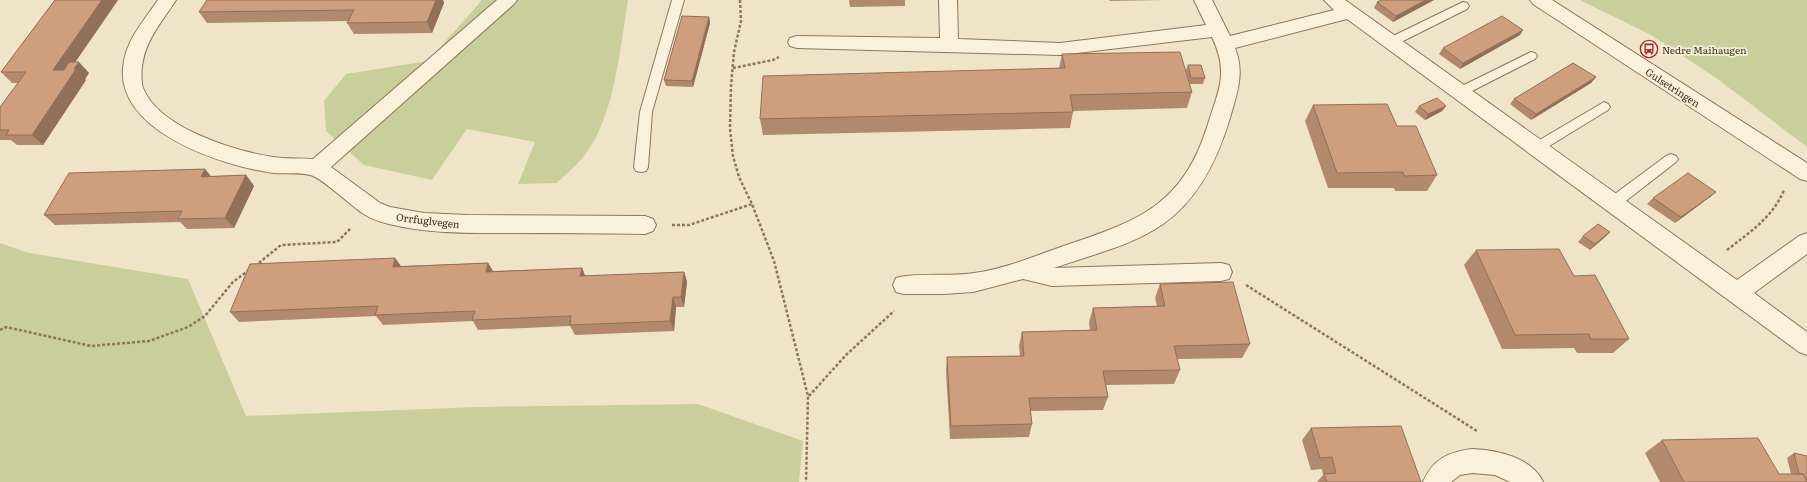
<svg xmlns="http://www.w3.org/2000/svg" width="1807" height="482" viewBox="0 0 1807 482" font-family="Literata,serif">
	<style>
		.green { fill: #c9cf9b }
		.lines { fill: none; stroke-linecap: round; stroke-linejoin: round }
		.service-casing { stroke: #8d765c; stroke-width: 2 }
		.minor-casing { stroke: #8d765c; stroke-width: 2 }
		.tertiary-casing { stroke: #8d765c; stroke-width: 2 }
		.path { stroke: #8d765c; stroke-width: 2.5; stroke-dasharray: 3 2; stroke-linecap: butt }
		.service { fill: #faf1dc; fill-rule: evenodd }
		.minor { fill: #faf1dc; fill-rule: evenodd }
		.tertiary { fill: #faf1dc; fill-rule: evenodd }
		.wall { fill: #b2896c }
		.shaded-wall { fill: #916f58 }
		.building { fill: #cf9f7d; stroke: #916f58 }
		.labels { text-anchor: middle; dominant-baseline: central; stroke-width: 3.5; stroke-linejoin: round; paint-order: stroke }
		.poi-label { font-size: 10px; fill: #3d2e20; stroke: #f7eed8; text-anchor: start }
		.street-label { font-size: 10px; fill: #3d2e20; stroke: #f7eed8 }
	</style>
	<rect width="100%" height="100%" fill="#f0e4c8"/>
	<path class="green" d="M482 0H628C620 49 615 115 585 155 577 165 566 174 557 183L518 184 535 142 467 129 432 180 364 165 326 131 324 101 346 74 428 61Z
		M1580 0H1807V147L1719 80 1651 35Z
		M0 243 29 253 188 279 246 416 477 407 698 404 803 441 799 482H0Z"/>
	<g class="lines">
		<defs>
			<path id="service" d="M672 0H684L652 112 648 167 646 171 641 172 636 171 634 167 640 112Z
				M1463 2 1467 3 1469 6 1467 9 1395 45H1387L1385 42 1387 39Z
				M1531 52 1535 53 1537 56 1535 59 1464 95 1460 96 1456 95 1454 92 1456 89Z
				M1604 102 1608 104 1610 107 1608 110 1541 151 1536 153 1531 151 1529 148 1531 145Z
				M1671 154 1676 156 1678 159 1676 162 1618 207 1613 208 1608 207 1606 203 1608 199 1666 156Z"/>
			<path id="minor" d="M158 0H176C164 19 147 38 143 61 141 68 141 82 143 88 159 128 234 151 273 157 286 159 300 158 313 159L497 0H517L514 4 331 167 380 203 390 207 424 213 467 215 645 216 653 219 656 225 653 231 645 234C600 233 556 233 511 233 470 233 429 234 389 224 381 222 371 219 364 214 352 207 320 176 310 175 298 172 286 174 274 173 222 166 110 130 124 61 128 38 145 19 158 0Z
				M939 0H957L958 39 1060 43 1206 25 1194 0H1212L1230 36 1334 10 1324 0H1345L1737 280 1799 236 1807 233V254L1754 293 1807 332V355L1799 352 1347 19 1235 48C1245 73 1237 93 1230 118 1218 158 1199 199 1163 224 1132 246 1090 255 1054 268L1221 263 1229 265 1232 272 1229 279 1221 281 1052 286 1023 279 973 292 944 294H904L896 292 893 285 896 278C916 272 951 277 974 273 1003 269 1030 258 1058 248 1134 222 1182 209 1208 124 1219 89 1229 73 1212 37L1060 55 797 48 790 46 788 42 790 38 797 36 940 38Z
				M1472 449C1496 450 1532 457 1543 482H1510L1495 475 1472 473 1460 475 1451 482H1423C1433 459 1448 452 1472 449Z"/>
			<path id="tertiary" d="M1530 0H1552L1807 163V181L1800 179 1533 4Z"/>
		</defs>
		<use href="#service" class="service-casing"/>
		<use href="#minor" class="minor-casing"/>
		<use href="#tertiary" class="tertiary-casing"/>
		<path class="path" d="M740 0 741 21 734 52 731 86 730 129 733 156 739 177 752 204 774 261 808 396 806 482
			M733 68 773 60 779 57
			M672 225H689L752 204
			M1727 250C1750 232 1773 217 1784 190
			M255 266 281 245 337 242 351 228
			M1246 285 1477 431
			M0 330 6 327 91 346 149 341 188 327 205 316 233 282 249 270
			M809 396 846 355 894 311"/>
		<use href="#service" class="service"/>
		<use href="#minor" class="minor"/>
		<use href="#tertiary" class="tertiary"/>
	</g>
	<path class="wall" d="M55 0H118L75 62 89 73 85 79 86 80 43 145H17L11 140H0V107L18 83H12L1 72Z
		M207 0H443L444 3 432 33 354 34 347 23 349 21 207 23 199 12Z
		M849 0H905V6L850 7Z
		M1109 0H1164L1110 1Z
		M1382 0H1434L1393 22 1374 8 1377 2Z
		M709 17 710 23 693 87 666 86 664 80Z
		M1520 35 1460 69 1439 54 1443 48Z
		M1062 54 1192 92 1187 108 1073 111V112L1070 128 763 135 760 119 1059 68Z
		M1188 65 1205 78 1203 84H1189L1186 70Z
		M1596 77 1591 83 1531 120 1510 104 1514 99Z
		M1313 105 1397 126 1437 175 1427 191H1395L1394 188H1328L1305 121Z
		M1419 106H1446L1442 111 1425 120 1415 112Z
		M205 169 211 176 246 175 254 186 234 228 187 229 180 222 55 225 44 215Z
		M1716 192 1710 197 1675 223 1647 204 1653 198Z
		M1610 232 1605 237 1590 250 1578 242 1583 236Z
		M1476 250 1574 276 1629 339 1613 353H1577L1574 348 1502 349 1464 265Z
		M395 258 401 266 488 263 493 271 582 268 585 276 684 272 687 282 684 307H676L674 331 575 335 570 326 478 330 473 321 383 325 376 316 239 322 230 312Z
		M1160 284 1250 344 1242 358 1177 359 1180 370 1174 384 1106 385 1108 397 1103 410 1030 411 1032 424 1029 437 950 439 946 371 947 357 1020 356 1019 346 1022 332 1090 330 1089 322 1093 308 1157 306 1155 298Z
		M1311 428 1421 482H1317L1323 475 1322 469 1311 470 1302 440Z
		M1662 440 1779 474H1791L1787 458 1794 453 1807 482H1660L1645 453Z"/>
	<path class="shaded-wall" d="M102 0H118L63 80 53 70Z
		M436 0H443L444 3 432 33 427 22Z
		M1426 0H1434L1393 22 1396 16Z
		M709 17 710 23 693 87 692 81Z
		M1523 30 1520 35 1460 69 1463 63Z
		M79 62 89 73 85 79 86 80 43 145 32 135Z
		M1596 77 1591 83 1531 120 1536 114Z
		M1446 106 1442 111 1425 120 1428 114Z
		M205 169 213 180 201 177Z
		M246 175 254 186 234 228 225 218Z
		M1716 192 1710 197 1675 223 1681 217Z
		M1610 232 1605 237 1590 250 1595 244Z
		M395 258 402 268 393 267Z
		M488 263 494 273 486 272Z
		M582 268 586 278 580 276Z
		M684 272 687 282 684 307 681 297Z
		M673 297 676 307 674 331 670 321Z"/>
	<path class="building" d="M55 0H102L53 70H64L69 62H79L74 69H76L32 135H6L9 130H0V107L26 72H1Z
		M207 0H436L427 22 347 23 354 10 199 12Z
		M1382 0H1426L1396 16 1377 2Z
		M682 16 709 17 692 81 664 80Z
		M1502 16 1523 30 1463 63 1443 48Z
		M1180 52 1192 92 1070 95 1073 112 760 119 763 76 1065 68 1062 54Z
		M1573 63 1596 77 1536 114 1514 99Z
		M1188 65H1201L1205 78H1191Z
		M1437 98 1446 106 1428 114 1419 106Z
		M1387 104 1397 126H1416L1437 175 1404 176 1403 172 1337 173 1313 105Z
		M205 169 201 177 246 175 225 218 178 219 182 211 44 215 69 173Z
		M1688 173 1716 192 1681 217 1653 198Z
		M1598 224 1610 232 1595 244 1583 236Z
		M1559 249 1574 276 1595 275 1629 339H1591L1589 334 1515 335 1476 250Z
		M395 258 393 267 488 263 486 272 582 268 580 276 684 272 681 297H673L670 321 570 325 571 316 472 320 475 311 375 315 378 306 230 312 250 264Z
		M1233 282 1250 344 1174 346 1180 370 1103 371 1108 397 1029 398 1032 424 951 426 947 357 1024 356 1022 332 1097 330 1093 308 1165 306 1160 284Z
		M1401 426 1421 482H1327L1324 474 1336 473 1332 457 1320 458 1311 428Z
		M1758 438 1779 474H1803L1807 481V482H1684L1662 440Z
		M1794 453 1807 456V481L1803 474H1799Z"/>
	<defs>
		<symbol id="bus-ring" viewBox="-11 -11 22 22"><circle r="9.5" fill="#f7eed8" stroke="#9e2a2b" stroke-width="1.5"/><path d="M-5-6H5V4H4V6H2V4H-2V6H-4V4H-5ZM-3.5-4V0h7V-4ZM-3.5 1.2v1.5H-2V1.2ZM2 1.2v1.5H3.5V1.2Z" fill="#9e2a2b"/></symbol>
	</defs>
	<g fill-rule="evenodd">
		<use href="#bus-ring" x="1639" y="39" width="20" height="20"/>
	</g>
	<g class="labels">
		<g class="poi-label">
			<text x="1662" y="49">Nedre Maihaugen</text>
		</g>
		<g class="street-label">
			<text transform="translate(1673 87) rotate(33)">Gulsetringen</text>
			<text transform="translate(428 220) rotate(7)">Orrfuglvegen</text>
		</g>
	</g>
</svg>
